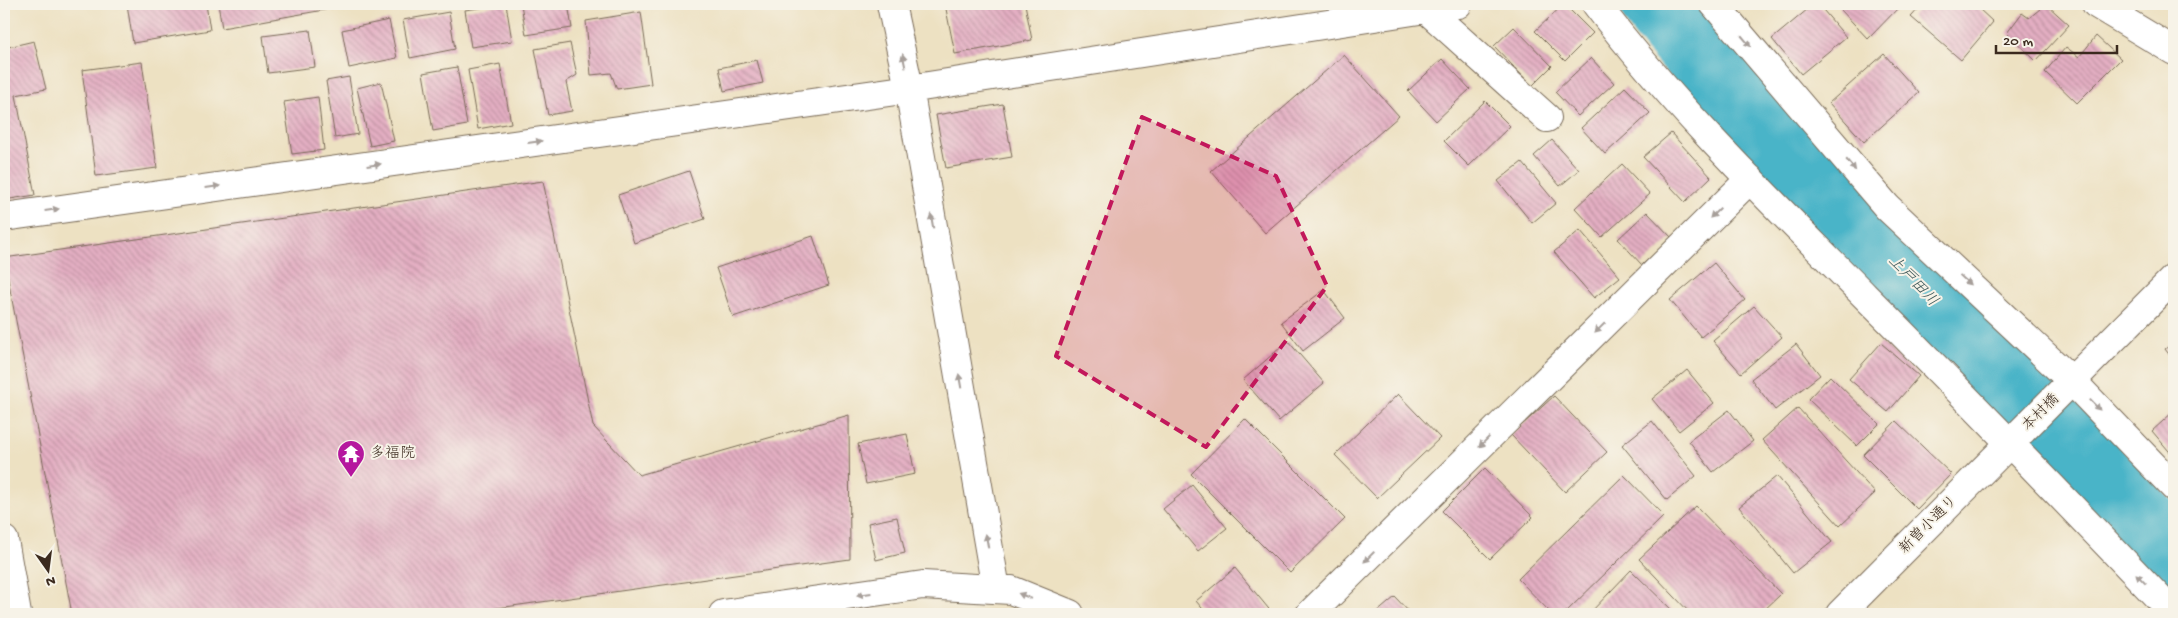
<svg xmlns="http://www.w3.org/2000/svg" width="2178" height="618" viewBox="0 0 2178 618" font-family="'Gochi Hand','Klee One',sans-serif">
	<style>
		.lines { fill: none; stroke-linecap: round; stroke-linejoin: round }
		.river { stroke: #4ab4c8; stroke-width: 72 }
		.building { fill: url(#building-back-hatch) }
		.minor-casing { stroke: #796a57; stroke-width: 30 }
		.tertiary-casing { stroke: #796a57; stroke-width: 30 }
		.secondary-casing { stroke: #796a57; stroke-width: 30 }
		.minor { stroke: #fff; stroke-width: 28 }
		.tertiary { stroke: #fff; stroke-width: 28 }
		.secondary { stroke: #fff; stroke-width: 28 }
		.oneway { fill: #a79f9a }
		.marked { fill: #c2185b; fill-opacity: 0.2; stroke: #c2185b; stroke-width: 4; stroke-dasharray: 10 6; stroke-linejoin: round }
		.labels { text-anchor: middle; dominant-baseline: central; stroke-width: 4; stroke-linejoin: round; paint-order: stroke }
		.street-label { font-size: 15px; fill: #3b2a1e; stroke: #f7f3e8 }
		.poi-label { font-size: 15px; fill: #3b2a1e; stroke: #f7f3e8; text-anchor: start }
		.water-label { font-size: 16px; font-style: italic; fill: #405a5a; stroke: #f7f3e8 }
	</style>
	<defs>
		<pattern id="building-back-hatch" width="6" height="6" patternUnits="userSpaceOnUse" patternTransform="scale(1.25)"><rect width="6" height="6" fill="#e4afc3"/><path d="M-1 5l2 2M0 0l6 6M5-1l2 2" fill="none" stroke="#ba8f9e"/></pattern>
	</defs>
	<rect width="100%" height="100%" fill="#f7f3e8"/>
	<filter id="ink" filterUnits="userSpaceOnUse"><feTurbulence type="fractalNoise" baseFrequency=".02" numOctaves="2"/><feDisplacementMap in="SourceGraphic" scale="10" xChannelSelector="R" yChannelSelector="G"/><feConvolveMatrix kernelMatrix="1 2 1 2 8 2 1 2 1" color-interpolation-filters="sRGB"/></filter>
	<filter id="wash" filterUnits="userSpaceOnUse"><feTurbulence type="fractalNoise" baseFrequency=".0096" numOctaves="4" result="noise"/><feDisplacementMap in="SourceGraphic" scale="20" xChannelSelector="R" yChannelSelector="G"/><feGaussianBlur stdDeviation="1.12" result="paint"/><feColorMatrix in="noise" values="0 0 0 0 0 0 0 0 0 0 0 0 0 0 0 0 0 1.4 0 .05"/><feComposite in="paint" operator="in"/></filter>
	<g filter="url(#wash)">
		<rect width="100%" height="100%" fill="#ede1c2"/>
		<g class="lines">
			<path class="river" d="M1656 4 1672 25 1766 132 2174 554"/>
		</g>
		<g id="blocks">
			<path class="building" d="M127 4H206L210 30 133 43Z
				M218 4H335V8L222 28Z
				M506 4 512 41 471 47 465 10Z
				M521 4H568L572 28 526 35Z
				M945 4H1025L1032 40 955 54Z
				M1564 4 1593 33 1565 61 1535 31Z
				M1814 4H1818L1846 37 1801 74 1772 39Z
				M1840 4H1902L1868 39 1840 9Z
				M1923 4H1982L1978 8 1993 22 1961 60 1911 17Z
				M2046 4 2069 25 2036 61 2007 33 2022 13 2029 18Z
				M449 12 455 49 410 58 403 20Z
				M641 12 651 84 617 89 611 73 591 75 586 21Z
				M389 20 397 58 349 68 342 30Z
				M1514 27 1552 66 1532 86 1494 46Z
				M310 30 315 67 268 73 263 36Z
				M2096 36 2121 59 2077 103 2045 72 2066 47 2079 57Z
				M34 41 46 89 16 95 35 195 4 200V48Z
				M570 43 577 75 566 82 572 111 548 115 535 49Z
				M1884 54 1919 93 1864 142 1829 103Z
				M1344 55 1399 116 1265 233 1211 171Z
				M1591 58 1614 83 1578 116 1555 92Z
				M1442 59 1470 89 1436 121 1408 91Z
				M757 60 763 83 724 91 719 68Z
				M142 62 157 168 96 176 82 70Z
				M500 64 511 123 478 129 468 70Z
				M457 67 467 125 433 131 423 73Z
				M349 77 358 134 335 138 326 81Z
				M381 82 394 141 370 146 357 88Z
				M1625 87 1650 113 1605 154 1581 128Z
				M318 97 324 150 292 154 284 102Z
				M1485 101 1510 126 1469 166 1444 141Z
				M1003 104 1012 157 946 168 936 115Z
				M1671 133 1711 177 1685 202 1643 157Z
				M1552 140 1579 170 1560 186 1534 156Z
				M1522 162 1556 203 1532 223 1498 181Z
				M1622 164 1650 194 1602 237 1575 208Z
				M689 171 705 219 634 243 618 195Z
				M543 181 593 426 639 475 849 415 850 559 455 614H72L4 258Z
				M1647 212 1672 238 1642 265 1618 239Z
				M1580 230 1620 277 1594 298 1554 252Z
				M813 236 829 285 733 317 716 268Z
				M1714 263 1745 300 1701 337 1670 300Z
				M1324 290 1345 318 1303 351 1281 322Z
				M1754 306 1782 337 1741 373 1713 341Z
				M1288 341 1324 383 1279 421 1243 380Z
				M2174 342V361L2165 349Z
				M1881 343 1919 376 1888 412 1849 379Z
				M1796 344 1820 375 1775 410 1751 379Z
				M1687 370 1714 403 1679 431 1652 399Z
				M1830 376 1879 424 1857 446 1808 399Z
				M1398 394 1440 438 1377 498 1335 455Z
				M1554 396 1607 452 1565 492 1511 435Z
				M1798 408 1875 493 1840 526 1762 440Z
				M1729 410 1753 441 1713 472 1689 441Z
				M2174 411V457L2152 431Z
				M1245 419 1345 519 1290 573 1191 474Z
				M1652 421 1696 476 1667 500 1622 445Z
				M1896 421 1951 474 1917 509 1863 455Z
				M907 434 915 474 866 484 858 444Z
				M1485 468 1533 517 1490 559 1442 511Z
				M1624 475 1664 516 1564 614H1552L1518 579Z
				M1777 476 1832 542 1793 573 1739 507Z
				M1192 485 1227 528 1198 551 1163 509Z
				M1696 506 1781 594 1760 614H1691L1639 559Z
				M897 517 905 553 876 560 868 523Z
				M1235 568 1273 614H1207L1196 601Z
				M1631 570 1676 614H1589Z
				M1395 597 1411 614H1375Z"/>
		</g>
	</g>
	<g filter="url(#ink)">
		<use href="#blocks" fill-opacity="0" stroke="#796a57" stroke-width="1"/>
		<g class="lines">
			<defs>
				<path id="minor" d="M891 4 909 88 996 589
					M1596 4C1676 109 1772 202 1865 296 1970 401 2072 507 2174 614
					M1714 4 1887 207 2072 381 2174 487
					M2096 4 2174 51
					M1426 9 1547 118
					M4 217 896 91 1458 4
					M723 614 923 585 1011 590 1070 614
					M1310 614 1750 179"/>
				<path id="tertiary" d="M1840 614 2174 278"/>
				<path id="secondary" d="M4 540 17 614"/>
			</defs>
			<use href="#minor" class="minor-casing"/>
			<use href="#tertiary" class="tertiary-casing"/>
			<use href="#secondary" class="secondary-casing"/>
			<use href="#minor" class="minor"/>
			<use href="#tertiary" class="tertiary"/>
			<use href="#secondary" class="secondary"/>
		</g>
		<defs><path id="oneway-solid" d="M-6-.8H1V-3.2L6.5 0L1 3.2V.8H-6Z" transform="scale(1.25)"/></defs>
		<g class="oneway">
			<use href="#oneway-solid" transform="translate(1746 41) rotate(50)"/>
			<use href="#oneway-solid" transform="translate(904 61) rotate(-102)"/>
			<use href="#oneway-solid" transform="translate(535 142) rotate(-8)"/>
			<use href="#oneway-solid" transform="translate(374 165) rotate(-8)"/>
			<use href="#oneway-solid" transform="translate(1851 165) rotate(50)"/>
			<use href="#oneway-solid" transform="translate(213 187) rotate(-8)"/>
			<use href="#oneway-solid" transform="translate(52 210) rotate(-8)"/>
			<use href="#oneway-solid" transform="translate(1715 213) rotate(135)"/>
			<use href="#oneway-solid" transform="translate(932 221) rotate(-100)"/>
			<use href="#oneway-solid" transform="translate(1965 280) rotate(43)"/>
			<use href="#oneway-solid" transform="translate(1600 328) rotate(135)"/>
			<use href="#oneway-solid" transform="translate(960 381) rotate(-100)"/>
			<use href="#oneway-solid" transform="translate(2095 405) rotate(46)"/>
			<use href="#oneway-solid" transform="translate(1484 442) rotate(135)"/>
			<use href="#oneway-solid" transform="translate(987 541) rotate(-100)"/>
			<use href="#oneway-solid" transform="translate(1369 557) rotate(135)"/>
			<use href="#oneway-solid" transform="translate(2141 579) rotate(-134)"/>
			<use href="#oneway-solid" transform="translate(864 594) rotate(172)"/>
			<use href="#oneway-solid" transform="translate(1025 596) rotate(-158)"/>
		</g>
	</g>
	<path class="marked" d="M1142 117 1276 176 1327 286 1206 447 1056 356Z"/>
	<defs>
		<symbol id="temple-pin" viewBox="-11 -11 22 30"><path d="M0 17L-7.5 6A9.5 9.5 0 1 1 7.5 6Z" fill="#b5179e" stroke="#f7f3e8"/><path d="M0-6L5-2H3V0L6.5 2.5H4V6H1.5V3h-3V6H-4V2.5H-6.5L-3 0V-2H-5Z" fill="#fff"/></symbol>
	</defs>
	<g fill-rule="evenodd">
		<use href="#temple-pin" x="335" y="438" width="32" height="43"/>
	</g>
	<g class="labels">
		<g class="street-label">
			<text transform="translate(2041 413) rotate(-45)">本村橋</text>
			<text transform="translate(1929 525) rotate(-45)">新曽小通り</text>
		</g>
		<g class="poi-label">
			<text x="370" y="454">多福院</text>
		</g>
		<g class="water-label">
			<text transform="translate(1912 282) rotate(46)">上戸田川</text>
		</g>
	</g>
	<rect width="2178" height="618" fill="none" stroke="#f7f3e8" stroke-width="20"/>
	<g transform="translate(48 570) rotate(166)" stroke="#f7f3e8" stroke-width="4" paint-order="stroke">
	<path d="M0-4L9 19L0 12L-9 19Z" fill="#3b2a1e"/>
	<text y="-8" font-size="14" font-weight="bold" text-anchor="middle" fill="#3b2a1e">N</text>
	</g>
	<path d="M1996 45v8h121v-8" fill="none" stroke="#3b2a1e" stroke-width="2.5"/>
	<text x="2003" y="45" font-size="15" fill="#3b2a1e" stroke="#f7f3e8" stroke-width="4" paint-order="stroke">20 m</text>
</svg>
